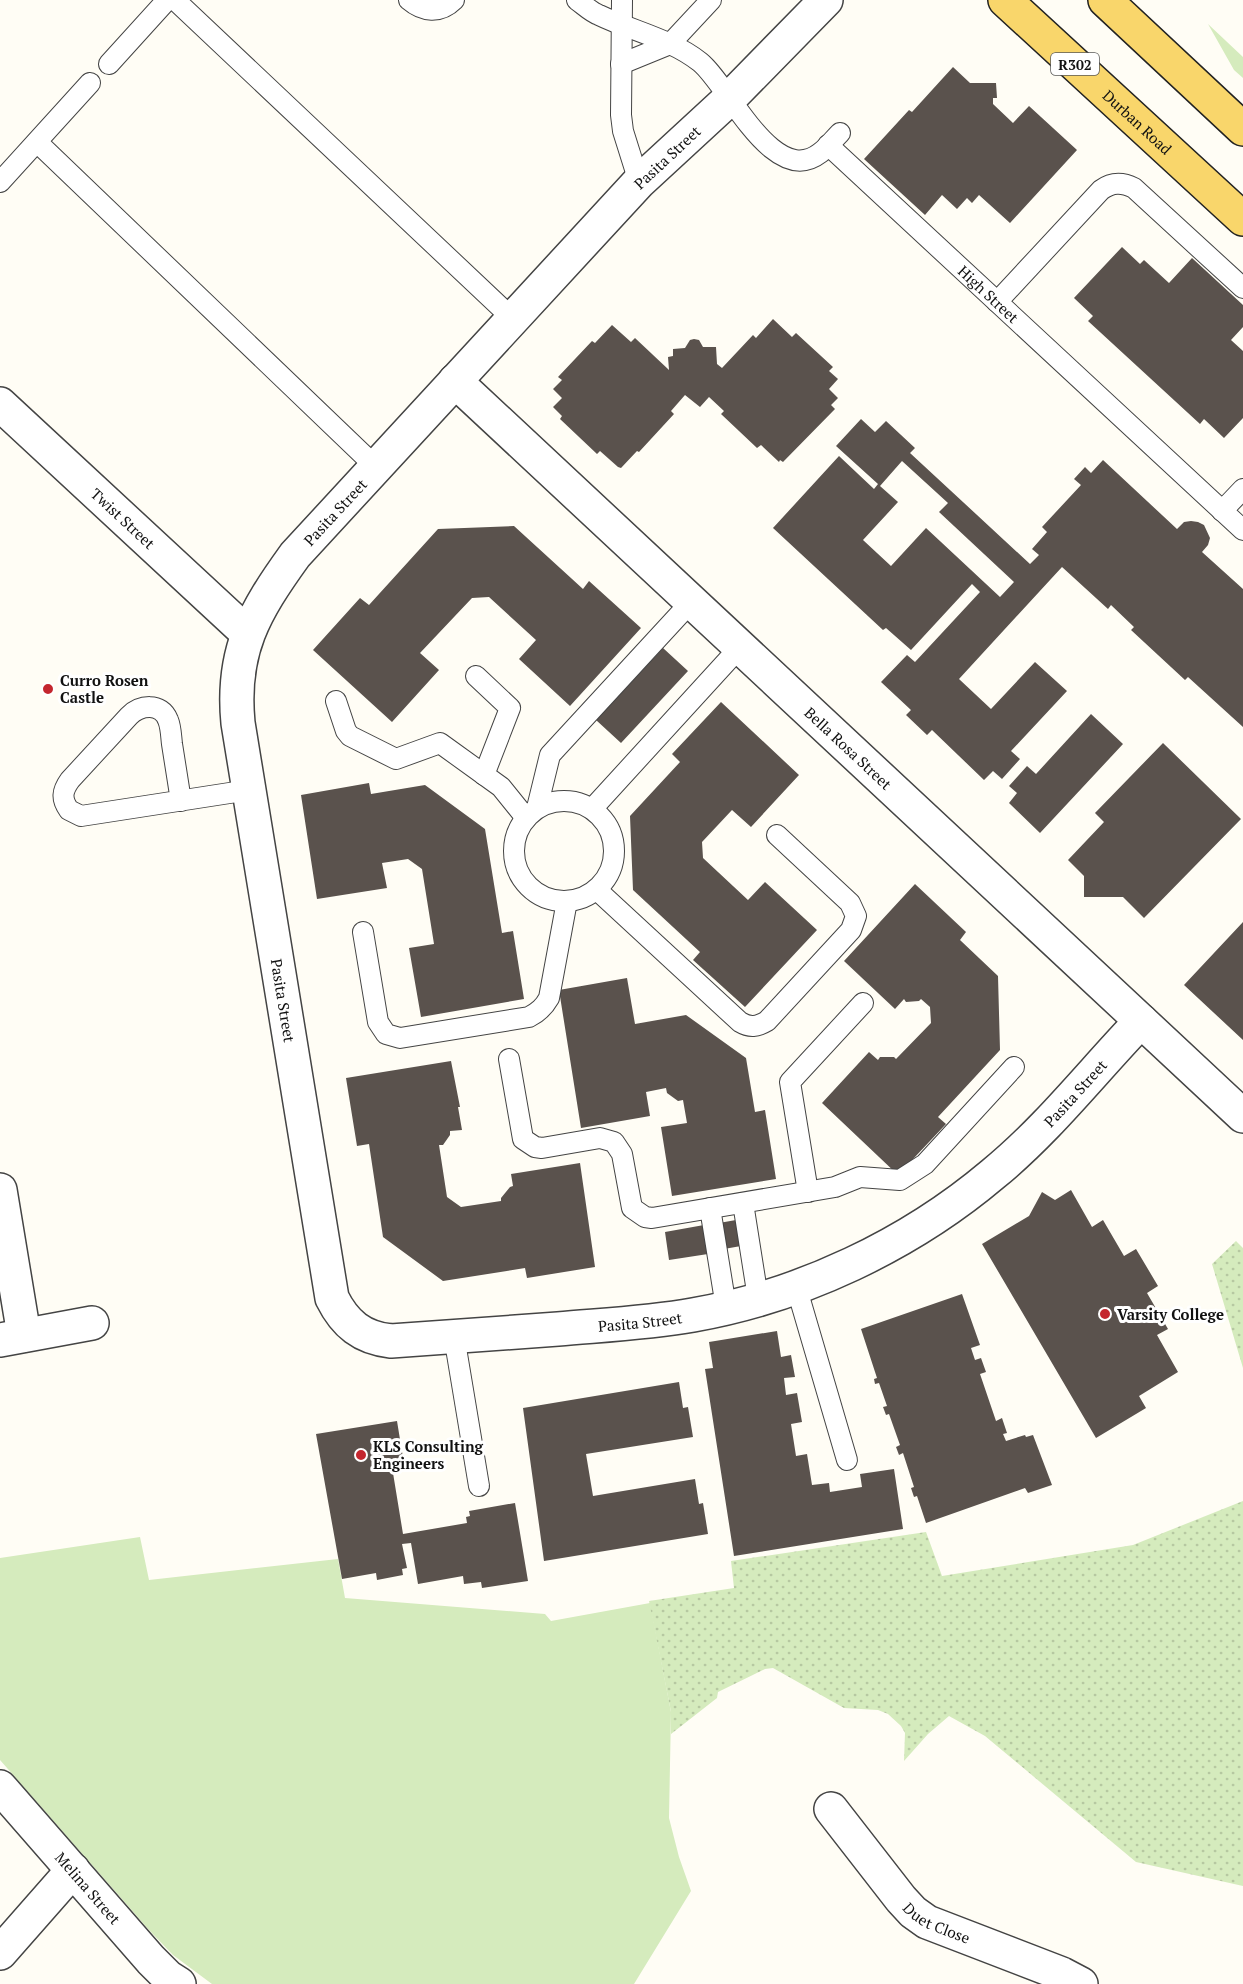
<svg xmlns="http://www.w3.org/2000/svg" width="1243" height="1984" viewBox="0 0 1243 1984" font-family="'PT Serif',serif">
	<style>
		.grass { fill: #d5ebbd }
		.park { fill: url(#park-dots) }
		.building { fill: #5a524d; fill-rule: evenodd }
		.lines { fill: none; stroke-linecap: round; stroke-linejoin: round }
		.service-casing { stroke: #444; stroke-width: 22 }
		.minor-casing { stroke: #444; stroke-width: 36 }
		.primary-casing { stroke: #222; stroke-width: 36 }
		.service { stroke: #fff; stroke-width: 20 }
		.minor { stroke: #fff; stroke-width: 33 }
		.primary { stroke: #f9d66b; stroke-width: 33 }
		.poi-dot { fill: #c4262e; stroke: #fff; stroke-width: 2 }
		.labels { text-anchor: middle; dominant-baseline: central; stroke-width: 6; stroke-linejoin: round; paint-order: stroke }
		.shield { fill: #fff; stroke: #585858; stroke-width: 1.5 }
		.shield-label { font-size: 14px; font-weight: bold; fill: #111 }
		.street-label { font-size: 15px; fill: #111; stroke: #fff }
		.poi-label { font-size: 15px; font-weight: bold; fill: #111; stroke: #fff; text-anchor: start }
	</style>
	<defs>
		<pattern id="park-dots" width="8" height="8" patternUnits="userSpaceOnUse" patternTransform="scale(1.5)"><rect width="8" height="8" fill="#d5ebbd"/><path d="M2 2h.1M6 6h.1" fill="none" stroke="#b6c8a1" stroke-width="1.8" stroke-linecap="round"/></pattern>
	</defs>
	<rect width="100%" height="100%" fill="#fffdf5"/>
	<path class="grass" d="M1208 24 1243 57V78L1234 70Z
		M140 1537 149 1580 338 1559 345 1598 545 1614 551 1621 650 1603 671 1712 669 1818 679 1857 691 1891 634 1984H212L173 1955 149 1930 0 1760V1558Z"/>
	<path class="park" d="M1236 1241 1243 1248V1368L1212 1264Z
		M1243 1501V1886L1136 1862 985 1736 949 1716 928 1734 904 1761 905 1733 901 1726 888 1714 878 1710 844 1708 773 1668 765 1669 718 1692 717 1698 671 1734V1712L649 1601 734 1588 731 1561 926 1532 942 1576 1133 1545Z"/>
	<path class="building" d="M953 67 970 83H996L997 98H993V104L1013 123 1029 106 1077 150 1010 223 979 195 972 203 967 198 957 209 942 195 925 215 864 159 909 110 912 112Z
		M1122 247 1140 264 1144 260 1169 283 1192 258 1243 305V327L1231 340 1243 351V418L1224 438 1204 419 1200 424 1088 321 1093 316 1074 298Z
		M773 319 792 337 796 333 833 367 829 371 838 379 829 389 838 398 831 405 835 409 783 462 780 460 779 462 761 445 757 448 721 414 724 411 709 397 700 407 685 395 671 411 674 414 639 452 637 451 621 468 618 467 600 451 597 454 560 419 562 416 553 407 562 398 553 389 562 380 558 377 592 341 595 343 612 325 631 342 635 338 669 370 668 357 673 356V349L685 348 690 340 694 339 699 340 703 347H716L717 364 722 368 753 335 756 338Z
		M861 419 875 432 886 421 915 448 910 453 1030 564 1039 555 1032 549 1047 532 1042 527 1081 485 1074 479 1085 467 1091 473 1103 460 1177 529 1184 522 1191 521 1198 522 1204 525 1210 538 1208 545 1202 552 1243 589V727L1188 677 1185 680 1131 630 1134 627 1111 605 1108 609 1062 567 959 679 991 709 1035 662 1067 691 1011 751 1020 759 1002 779 993 771 984 780 932 730 927 735 906 715 911 710 881 682 907 655 915 662 980 592 972 584 911 650 886 628 883 630 773 528 839 456 874 489 878 484 836 446ZM902 461 948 503 939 512 1014 582 1000 597 926 528 891 566 863 540 898 502 880 486Z
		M514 526 583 589 589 581 641 628 570 706 519 659 536 640 489 597 472 598 420 653 439 670 392 722 313 650 360 598 369 605 438 529Z
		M663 648 688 671 621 743 596 720Z
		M721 702 799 775 751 827 732 810 702 842 703 858 748 900 765 882 817 930 745 1007 693 960 700 952 633 890 630 816 680 762 672 754Z
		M1091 714 1123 744 1040 833 1009 803 1017 793 1009 786 1027 766 1036 774Z
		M1163 743 1241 819 1144 918 1123 897H1084V876L1068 860 1104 822 1095 813Z
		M369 783 371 794 425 785 485 829 502 933 513 931 524 999 421 1017 409 948 434 944 422 869 408 859 382 863 387 888 317 899 301 795Z
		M915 884 966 932 960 940 998 976 1000 1050 938 1117 946 1124 898 1175 822 1103 869 1052 878 1060 880 1057H894L896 1059 931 1023 930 1007 921 999 919 1001 906 1002 904 999 895 1009 844 961Z
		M1243 922V1040L1184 985Z
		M627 978 635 1024 686 1015 746 1058 755 1112 765 1110 776 1179 672 1196 661 1127 687 1123 683 1100 678 1101 667 1093 666 1088 646 1092 650 1116 581 1128 559 990Z
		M451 1061 460 1107H458L462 1130 450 1131V1135L443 1145H439L447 1197 461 1207 501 1201V1198L510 1187 513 1186 511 1174 580 1163 595 1267 527 1278 525 1268 443 1281 383 1237 369 1144 357 1146 346 1078Z
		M1071 1190 1092 1227 1103 1220 1124 1256 1136 1249 1158 1286 1147 1293 1168 1329 1157 1335 1178 1372 1139 1396 1146 1408 1096 1438 982 1244 1029 1216 1042 1192 1055 1200Z
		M736 1220 741 1246 724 1249 719 1223Z
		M704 1225 708 1254 669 1260 665 1232Z
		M962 1294 980 1345 971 1348 975 1360 981 1358 986 1372 980 1374 996 1421 1002 1418 1007 1433 1003 1434 1006 1441 1025 1435 1026 1437 1033 1435 1052 1485 1028 1493 1025 1488 926 1523 917 1496 914 1497 911 1488 914 1487 903 1453 899 1455 896 1447 900 1445 889 1414 886 1415 883 1407 887 1406 879 1383 875 1384 874 1379 877 1378 861 1329Z
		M777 1331 781 1357 791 1355 795 1377 784 1378 786 1395 797 1393 802 1422 791 1424 796 1456 807 1454 812 1485 829 1483 830 1492 862 1487 860 1474 894 1469 903 1529 734 1556 705 1369 713 1368 709 1342Z
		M679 1382 683 1408 688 1407 693 1437 586 1454 593 1496 695 1479 699 1504 703 1503 708 1534 544 1561 523 1408Z
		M397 1421 404 1464H401L403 1471 393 1473 403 1534 467 1523 466 1517 470 1516 469 1511 515 1503 528 1581 482 1588 481 1582 464 1584 463 1576 418 1584 411 1543 402 1544 407 1568 402 1569 403 1575 377 1580 376 1573 342 1579 316 1434Z"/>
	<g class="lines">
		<defs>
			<g id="service">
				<path d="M175 0 513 319"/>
				<path d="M409 0C423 12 440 14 454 0"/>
				<path d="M577 0C584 5 591 12 599 15 632 31 671 39 700 62 728 84 773 189 820 153 827 148 833 140 840 133"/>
				<path d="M622 0 621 115 623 131 639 182"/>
				<path d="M109 64 167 0"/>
				<path d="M621 64 670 44 711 0"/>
				<path d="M37 142 376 467"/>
				<path id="s1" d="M828 145 1243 530"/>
				<path d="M0 182 90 83"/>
				<path d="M997 302 1101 190C1112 182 1122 182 1134 188L1243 288"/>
				<path d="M1222 511 1243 489"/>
				<path d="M476 676 510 708 484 775"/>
				<path d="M336 701 346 731 350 736 396 759 440 743 501 787 526 818"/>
				<circle cx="564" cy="851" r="50"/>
				<path d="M181 801C178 782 175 763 172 744 171 736 171 727 168 720 161 702 140 705 129 716L70 780C62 791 61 799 69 810L81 816 249 790"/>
				<path d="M537 808 550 755 691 602"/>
				<path d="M592 809 740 647"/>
				<path d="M597 890 740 1022C750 1028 757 1027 767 1021L851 930 856 916 850 903 777 835"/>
				<path d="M363 932 378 1022 386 1034 400 1038 529 1017C539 1012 544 1007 549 998L567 901"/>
				<path d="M509 1059 523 1139 535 1147 542 1148 600 1138 614 1142 622 1154 632 1208 645 1217 652 1218 835 1187 860 1177 900 1180 925 1164 1014 1067"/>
				<path d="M808 1192 790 1082 863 1003"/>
				<path d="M743 1203 758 1298"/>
				<path d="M710 1208 726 1307"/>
				<path d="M796 1286 847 1460"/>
				<path d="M454 1336 479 1486"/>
			</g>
			<g id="minor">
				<path id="s2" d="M826 0 729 99 639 182 295 555C254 612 231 651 238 723L332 1298C345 1324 362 1338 391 1341 446 1337 502 1333 558 1329 603 1325 648 1323 693 1315 801 1296 909 1245 993 1174 1048 1129 1092 1072 1141 1021"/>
				<path id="s3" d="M455 381 1243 1116"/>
				<path id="s4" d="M0 404 247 633"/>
				<path d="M0 1190 24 1335"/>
				<path d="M0 1340 92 1323"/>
				<path id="s5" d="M0 1787 151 1960 168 1977 179 1984"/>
				<path id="s6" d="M831 1809 901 1899 913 1912 927 1922 1062 1974 1081 1984"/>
				<path d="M0 1953 73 1870"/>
			</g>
			<g id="primary">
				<path id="s7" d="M1005 0 1243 219"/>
				<path d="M1105 0 1243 129"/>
			</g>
		</defs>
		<use href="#service" class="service-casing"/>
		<use href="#minor" class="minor-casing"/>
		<use href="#primary" class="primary-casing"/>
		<use href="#service" class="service"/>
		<use href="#minor" class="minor"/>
		<use href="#primary" class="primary"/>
	</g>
	<g class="poi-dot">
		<circle cx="48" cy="689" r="6"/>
		<circle cx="1105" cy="1314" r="6"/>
		<circle cx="361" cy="1455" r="6"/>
	</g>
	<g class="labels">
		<rect class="shield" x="1051" y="53" width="48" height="22" rx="4.5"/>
		<g class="shield-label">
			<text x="1075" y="64">R302</text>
		</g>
		<g class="street-label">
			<text stroke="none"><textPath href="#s7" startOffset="180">Durban Road</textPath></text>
			<text transform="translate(667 157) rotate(-43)">Pasita Street</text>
			<text stroke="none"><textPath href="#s1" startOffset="219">High Street</textPath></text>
			<text transform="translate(335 512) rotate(-47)">Pasita Street</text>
			<text stroke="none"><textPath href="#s4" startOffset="168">Twist Street</textPath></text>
			<text stroke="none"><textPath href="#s3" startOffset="538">Bella Rosa Street</textPath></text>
			<text stroke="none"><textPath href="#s2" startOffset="1232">Pasita Street</textPath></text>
			<text stroke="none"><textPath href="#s2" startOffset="2364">Pasita Street</textPath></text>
			<text stroke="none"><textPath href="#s2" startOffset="1860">Pasita Street</textPath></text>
			<text stroke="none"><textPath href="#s5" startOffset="134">Melina Street</textPath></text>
			<text stroke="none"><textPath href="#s6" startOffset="158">Duet Close</textPath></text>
		</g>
		<g class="poi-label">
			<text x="60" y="680">Curro Rosen<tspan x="60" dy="17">Castle</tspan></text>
			<text x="1117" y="1314">Varsity College</text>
			<text x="373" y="1446">KLS Consulting<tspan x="373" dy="17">Engineers</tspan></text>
		</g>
	</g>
</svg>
